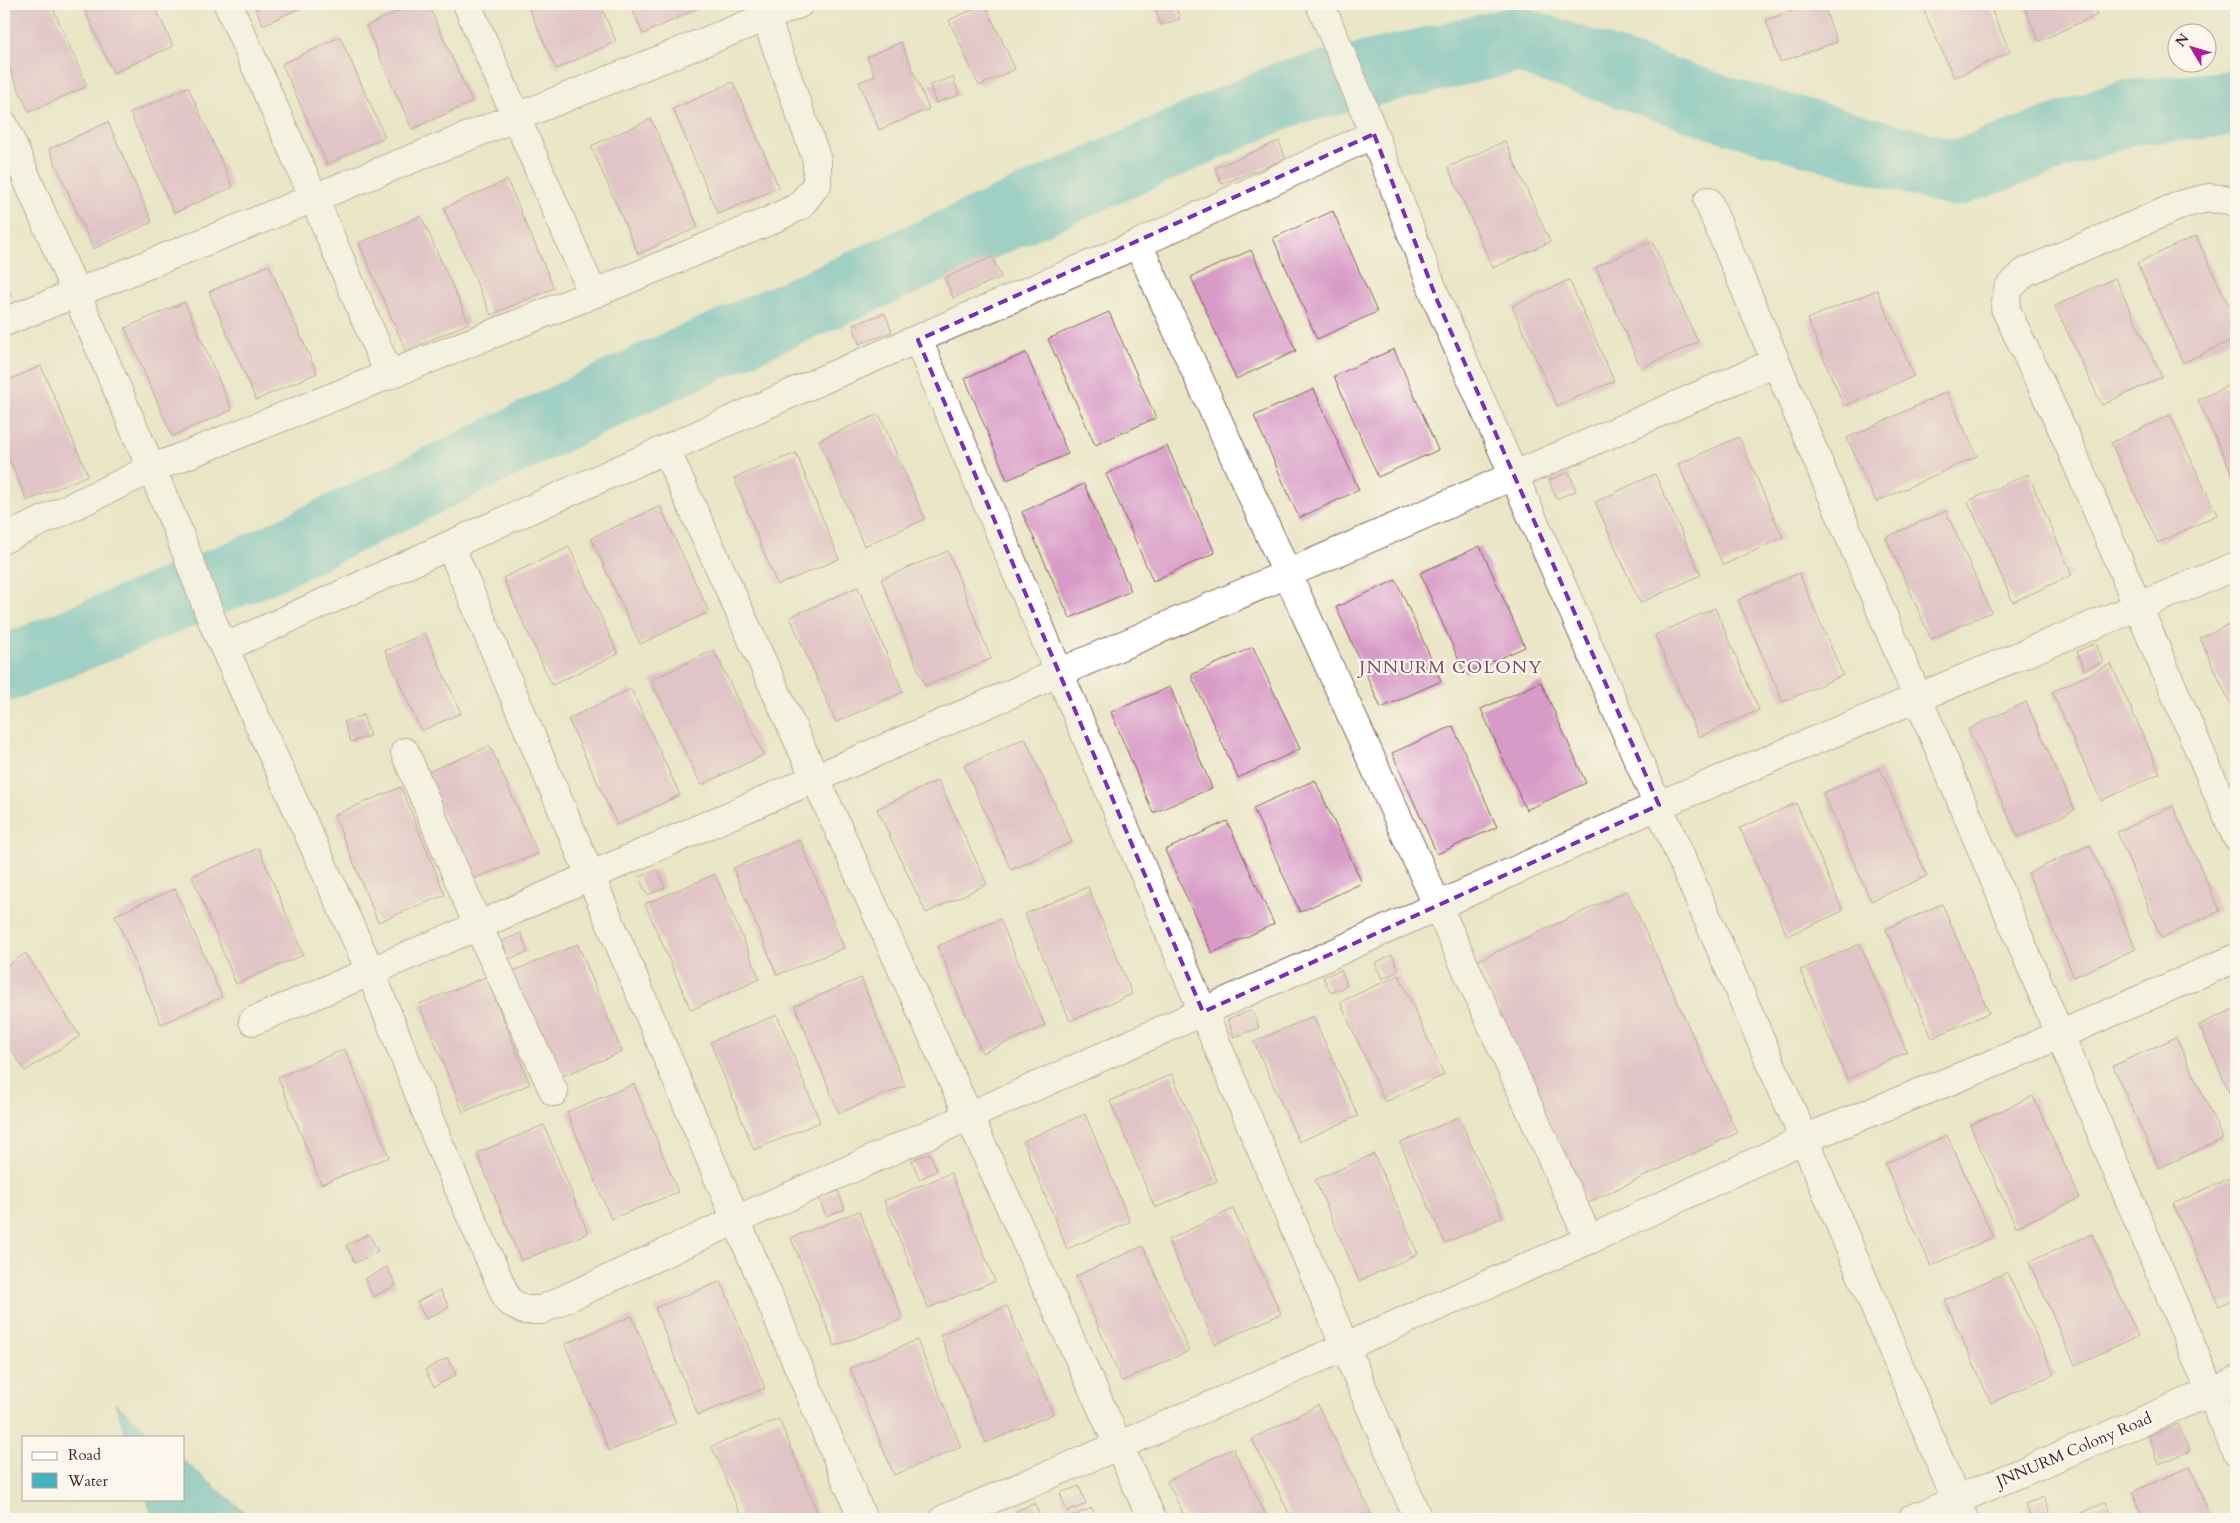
<svg xmlns="http://www.w3.org/2000/svg" width="2240" height="1523" viewBox="0 0 2240 1523" font-family="Cardo,serif">
	<style>
		.water { fill: #46b4c0; stroke: #486a76 }
		.lines { fill: none; stroke-linecap: round; stroke-linejoin: round }
		.river { stroke: #46b4c0; stroke-width: 66 }
		.building { fill: #d89bc7 }
		.minor-casing { stroke: #826461; stroke-width: 30 }
		.minor { stroke: #fff; stroke-width: 28 }
		.marked { fill: none; stroke: #7b2cbf; stroke-width: 4; stroke-dasharray: 10 6; stroke-linejoin: round }
		.labels { text-anchor: middle; dominant-baseline: central; stroke-width: 4.5; stroke-linejoin: round; paint-order: stroke }
		.street-label { font-size: 16px; fill: #4a1f2b; stroke: #fbf7ec }
		.neighbourhood-label { font-size: 18px; letter-spacing: 1px; fill: #7c4a62; stroke: #fbf7ec }
	</style>
	<rect width="100%" height="100%" fill="#fbf7ec"/>
	<filter id="ink" filterUnits="userSpaceOnUse"><feTurbulence type="fractalNoise" baseFrequency=".02" numOctaves="2"/><feDisplacementMap in="SourceGraphic" scale="10" xChannelSelector="R" yChannelSelector="G"/><feConvolveMatrix kernelMatrix="1 2 1 2 8 2 1 2 1" color-interpolation-filters="sRGB"/></filter>
	<filter id="wash" filterUnits="userSpaceOnUse"><feTurbulence type="fractalNoise" baseFrequency=".0096" numOctaves="4" result="noise"/><feDisplacementMap in="SourceGraphic" scale="20" xChannelSelector="R" yChannelSelector="G"/><feGaussianBlur stdDeviation="1.12" result="paint"/><feColorMatrix in="noise" values="0 0 0 0 0 0 0 0 0 0 0 0 0 0 0 0 0 1.4 0 .05"/><feComposite in="paint" operator="in"/></filter>
	<g filter="url(#wash)">
		<rect width="100%" height="100%" fill="#eae5c6"/>
		<path class="water" d="M115 1403 155 1437H126Z
			M184 1461 253 1519H153L147 1499H184Z"/>
		<g class="lines">
			<path class="river" d="M4 669 264 562 648 376 1288 93 1518 39 1723 109 1955 174 2126 113 2236 103"/>
		</g>
		<g id="blocks">
			<path class="building" d="M4 4H51L87 86 29 112 4 56Z
				M82 4H154L173 46 113 73Z
				M254 4H309L263 25Z
				M415 4H428L472 102 412 129 366 26Z
				M527 4H600L616 41 556 69Z
				M630 4H702L703 6 643 34Z
				M985 4 1015 69 979 86 949 20Z
				M1158 4H1175L1180 19 1161 25 1154 5Z
				M1813 4H1823L1837 42 1780 62 1766 20Z
				M1921 4H1989L2010 52 1954 78Z
				M2023 4H2092L2097 15 2039 41Z
				M340 37 385 137 327 164 282 64Z
				M901 42 929 109 879 130 859 82 875 76 867 57Z
				M953 77 959 95 936 103 930 85Z
				M733 82 779 188 718 214 673 109Z
				M188 87 233 187 174 213 130 113Z
				M651 119 698 227 638 254 591 146Z
				M108 122 152 222 93 249 49 149Z
				M1279 141 1286 159 1222 184 1215 168Z
				M1505 141 1550 242 1493 268 1448 167Z
				M507 180 554 288 491 315 444 208Z
				M1333 211 1377 312 1317 339 1273 238Z
				M421 216 469 323 406 351 359 243Z
				M2196 236 2236 321V338L2183 363 2137 263Z
				M1652 241 1698 342 1641 368 1596 267Z
				M1251 250 1296 351 1236 379 1191 277Z
				M992 257 1001 277 953 298 945 278Z
				M269 265 317 373 256 400 209 292Z
				M2115 278 2162 377 2102 405 2055 306Z
				M4 280 11 296 4 299Z
				M1569 280 1614 381 1557 406 1512 306Z
				M1877 290 1914 376 1844 406 1807 319Z
				M185 302 232 410 172 436 125 328Z
				M1109 312 1156 418 1095 445 1048 339Z
				M885 313 892 332 859 344 853 325Z
				M1394 349 1438 450 1378 477 1334 376Z
				M1026 353 1068 454 1007 480 965 378Z
				M41 366 88 475 27 501 4 447V382Z
				M2236 382V482L2198 400Z
				M1314 389 1359 490 1299 518 1254 416Z
				M1947 392 1977 456 1876 502 1847 438Z
				M879 414 925 519 864 546 819 440Z
				M2170 415 2217 515 2158 543 2111 443Z
				M1739 437 1783 538 1723 565 1678 464Z
				M1167 446 1215 553 1153 581 1106 474Z
				M796 453 839 559 777 585 734 478Z
				M1569 472 1576 491 1556 499 1549 480Z
				M1655 474 1701 575 1640 603 1595 502Z
				M2028 474 2072 575 2013 602 1968 501Z
				M1084 484 1131 591 1070 618 1022 512Z
				M660 506 709 612 640 644 591 538Z
				M1946 511 1991 612 1931 639 1886 537Z
				M1480 546 1525 647 1465 674 1420 573Z
				M569 547 618 654 552 685 503 578Z
				M948 551 991 659 925 686 881 579Z
				M1799 573 1843 675 1783 702 1738 600Z
				M1396 580 1441 681 1381 708 1336 607Z
				M858 587 903 692 836 722 790 617Z
				M1715 608 1759 710 1699 737 1655 635Z
				M2236 621V716L2200 638Z
				M425 633 461 713 421 731 385 651Z
				M2096 643 2103 662 2084 670 2077 651Z
				M1253 647 1300 749 1238 778 1191 675Z
				M714 650 764 755 701 785 651 680Z
				M2111 664 2160 773 2101 801 2052 692Z
				M1541 682 1586 783 1526 810 1481 709Z
				M1170 687 1212 788 1153 813 1111 712Z
				M631 689 680 795 617 825 568 719Z
				M2026 702 2075 810 2018 837 1968 729Z
				M363 715 370 736 351 742 344 722Z
				M1453 726 1497 827 1437 854 1392 753Z
				M1025 738 1072 842 1011 870 964 766Z
				M490 746 538 854 470 880 425 773Z
				M1880 768 1927 876 1871 901 1823 793Z
				M938 780 987 884 926 913 877 809Z
				M1315 780 1362 883 1300 912 1253 808Z
				M401 787 445 895 378 922 334 815Z
				M1796 803 1843 911 1787 936 1740 828Z
				M2173 806 2220 911 2161 938 2117 832Z
				M1227 821 1274 924 1212 953 1165 850Z
				M800 840 844 948 777 975 733 868Z
				M2090 845 2136 949 2074 977 2028 873Z
				M259 848 303 955 236 984 192 876Z
				M658 870 665 888 647 895 639 877Z
				M715 874 760 979 691 1010 645 904Z
				M1088 887 1132 994 1070 1021 1025 914Z
				M175 889 222 997 161 1024 115 915Z
				M1627 891 1737 1133 1587 1203 1477 961Z
				M1942 904 1989 1013 1932 1038 1886 929Z
				M1000 919 1045 1026 982 1053 938 946Z
				M521 933 528 952 509 959 502 941Z
				M578 944 622 1052 555 1079 511 972Z
				M1860 944 1907 1052 1847 1079 1800 970Z
				M26 953 80 1036 25 1071 4 1038V968Z
				M1392 955 1399 971 1382 979 1375 963Z
				M1341 970 1347 986 1331 993 1323 977Z
				M1399 975 1444 1075 1385 1102 1340 1002Z
				M486 977 530 1084 463 1112 419 1004Z
				M861 978 905 1086 839 1113 795 1006Z
				M2236 1008V1107L2199 1025Z
				M1253 1010 1259 1028 1234 1037 1228 1019Z
				M777 1015 820 1122 754 1150 710 1042Z
				M1313 1016 1358 1116 1299 1142 1254 1042Z
				M2176 1037 2223 1139 2159 1168 2113 1066Z
				M345 1049 389 1157 321 1184 278 1077Z
				M1172 1074 1217 1181 1155 1208 1110 1101Z
				M634 1084 678 1192 611 1219 567 1112Z
				M2033 1096 2080 1198 2016 1227 1970 1125Z
				M1085 1114 1130 1222 1067 1249 1023 1141Z
				M1459 1117 1503 1217 1445 1243 1400 1143Z
				M544 1125 588 1233 521 1261 477 1153Z
				M1947 1135 1993 1237 1931 1266 1885 1164Z
				M930 1153 937 1171 919 1179 912 1160Z
				M1374 1154 1418 1254 1359 1281 1315 1180Z
				M951 1173 995 1281 928 1308 884 1201Z
				M2236 1175V1298L2219 1306 2173 1204Z
				M838 1191 845 1209 826 1216 819 1198Z
				M1233 1209 1281 1314 1215 1344 1168 1240Z
				M859 1211 903 1319 835 1346 791 1238Z
				M369 1234 378 1251 355 1263 346 1245Z
				M2092 1234 2138 1336 2075 1365 2029 1262Z
				M1143 1246 1189 1351 1122 1381 1076 1276Z
				M387 1267 396 1285 373 1297 365 1279Z
				M2007 1272 2054 1374 1991 1403 1945 1300Z
				M721 1281 765 1388 698 1415 655 1308Z
				M440 1290 449 1307 426 1319 417 1302Z
				M1007 1306 1053 1414 986 1443 940 1335Z
				M632 1316 676 1423 609 1451 565 1344Z
				M917 1340 961 1447 894 1475 850 1368Z
				M447 1358 456 1375 434 1387 425 1370Z
				M1318 1405 1371 1513 1357 1519H1292L1252 1439Z
				M779 1419 820 1519H742L712 1446Z
				M2178 1424 2190 1451 2159 1464 2148 1436Z
				M1233 1448 1268 1519H1186L1167 1481Z
				M2190 1467 2212 1519H2144L2132 1492Z
				M1079 1486 1086 1504 1067 1512 1060 1493Z
				M2044 1497 2051 1515 2040 1519H2031L2025 1504Z
				M2106 1502 2114 1519H2068Z
				M1035 1503 1041 1519H1019L1016 1511Z
				M1092 1508 1097 1519H1066Z"/>
		</g>
	</g>
	<g filter="url(#ink)">
		<use href="#blocks" fill-opacity="0" stroke="#826461" stroke-width="1"/>
		<g class="lines">
			<defs>
				<path id="minor" d="M228 4 314 198 389 375
					M467 4 593 294
					M1320 4 1361 101 1437 300 1804 1139 1964 1519
					M4 125 178 531 213 623 370 970 437 1139 508 1301 524 1310H541L736 1220 1319 960 1659 805 2236 566
					M1708 201 2236 1452
					M2236 204 2232 200 2208 198 2183 204 2025 272 2008 289 2005 308 2064 433 2236 836
					M1138 244 1589 1240
					M4 322 799 4
					M918 340 1418 1519
					M666 450 1152 1519
					M4 539 151 469 593 294 769 221 800 206 817 184V160L761 4
					M450 545 863 1519
					M224 648 450 545 808 386 1138 244 1374 134
					M405 752 478 926 554 1092
					M253 1021 478 926 590 876 1776 362
					M944 1519 1132 1440 1589 1240 1804 1139 2002 1060 2236 958
					M1912 1519 2236 1381"/>
			</defs>
			<use href="#minor" class="minor-casing"/>
			<use href="#minor" class="minor"/>
		</g>
	</g>
	<path d="M0 0H2240V1523H0ZM1374 134 1437 300 1659 805 1203 1012 918 340Z" fill="#eae5c6" fill-opacity=".55" fill-rule="evenodd"/>
	<path class="marked" d="M1374 134 1437 300 1659 805 1203 1012 918 340Z"/>
	<g class="labels">
		<g class="street-label">
			<text transform="translate(2074 1450) rotate(-23)">JNNURM Colony Road</text>
		</g>
		<g class="neighbourhood-label">
			<text x="1451" y="667">JNNURM COLONY</text>
		</g>
	</g>
	<rect width="2240" height="1523" fill="none" stroke="#fbf7ec" stroke-width="20"/>
	<rect x="22" y="1436" width="162" height="65" fill="#fbf7ec" stroke="#b4a19f"/>
	<rect x="32" y="1452" width="25" height="8" fill="#ffffff" stroke="#b4a19f"/>
	<text x="68" y="1460" font-size="15" fill="#4a1f2b">Road</text>
	<rect x="32" y="1473" width="25" height="15" fill="#46b4c0" stroke="#b4a19f"/>
	<text x="68" y="1486" font-size="15" fill="#4a1f2b">Water</text>
	<g transform="translate(2192 48) rotate(308)"><circle r="24" fill="#fbf7ec" stroke="#b4a19f"/>
	<path d="M0-4L9 19L0 12L-9 19Z" fill="#b5179e"/>
	<text y="-8" font-size="14" font-weight="bold" text-anchor="middle" fill="#4a1f2b">N</text>
	</g>
</svg>
